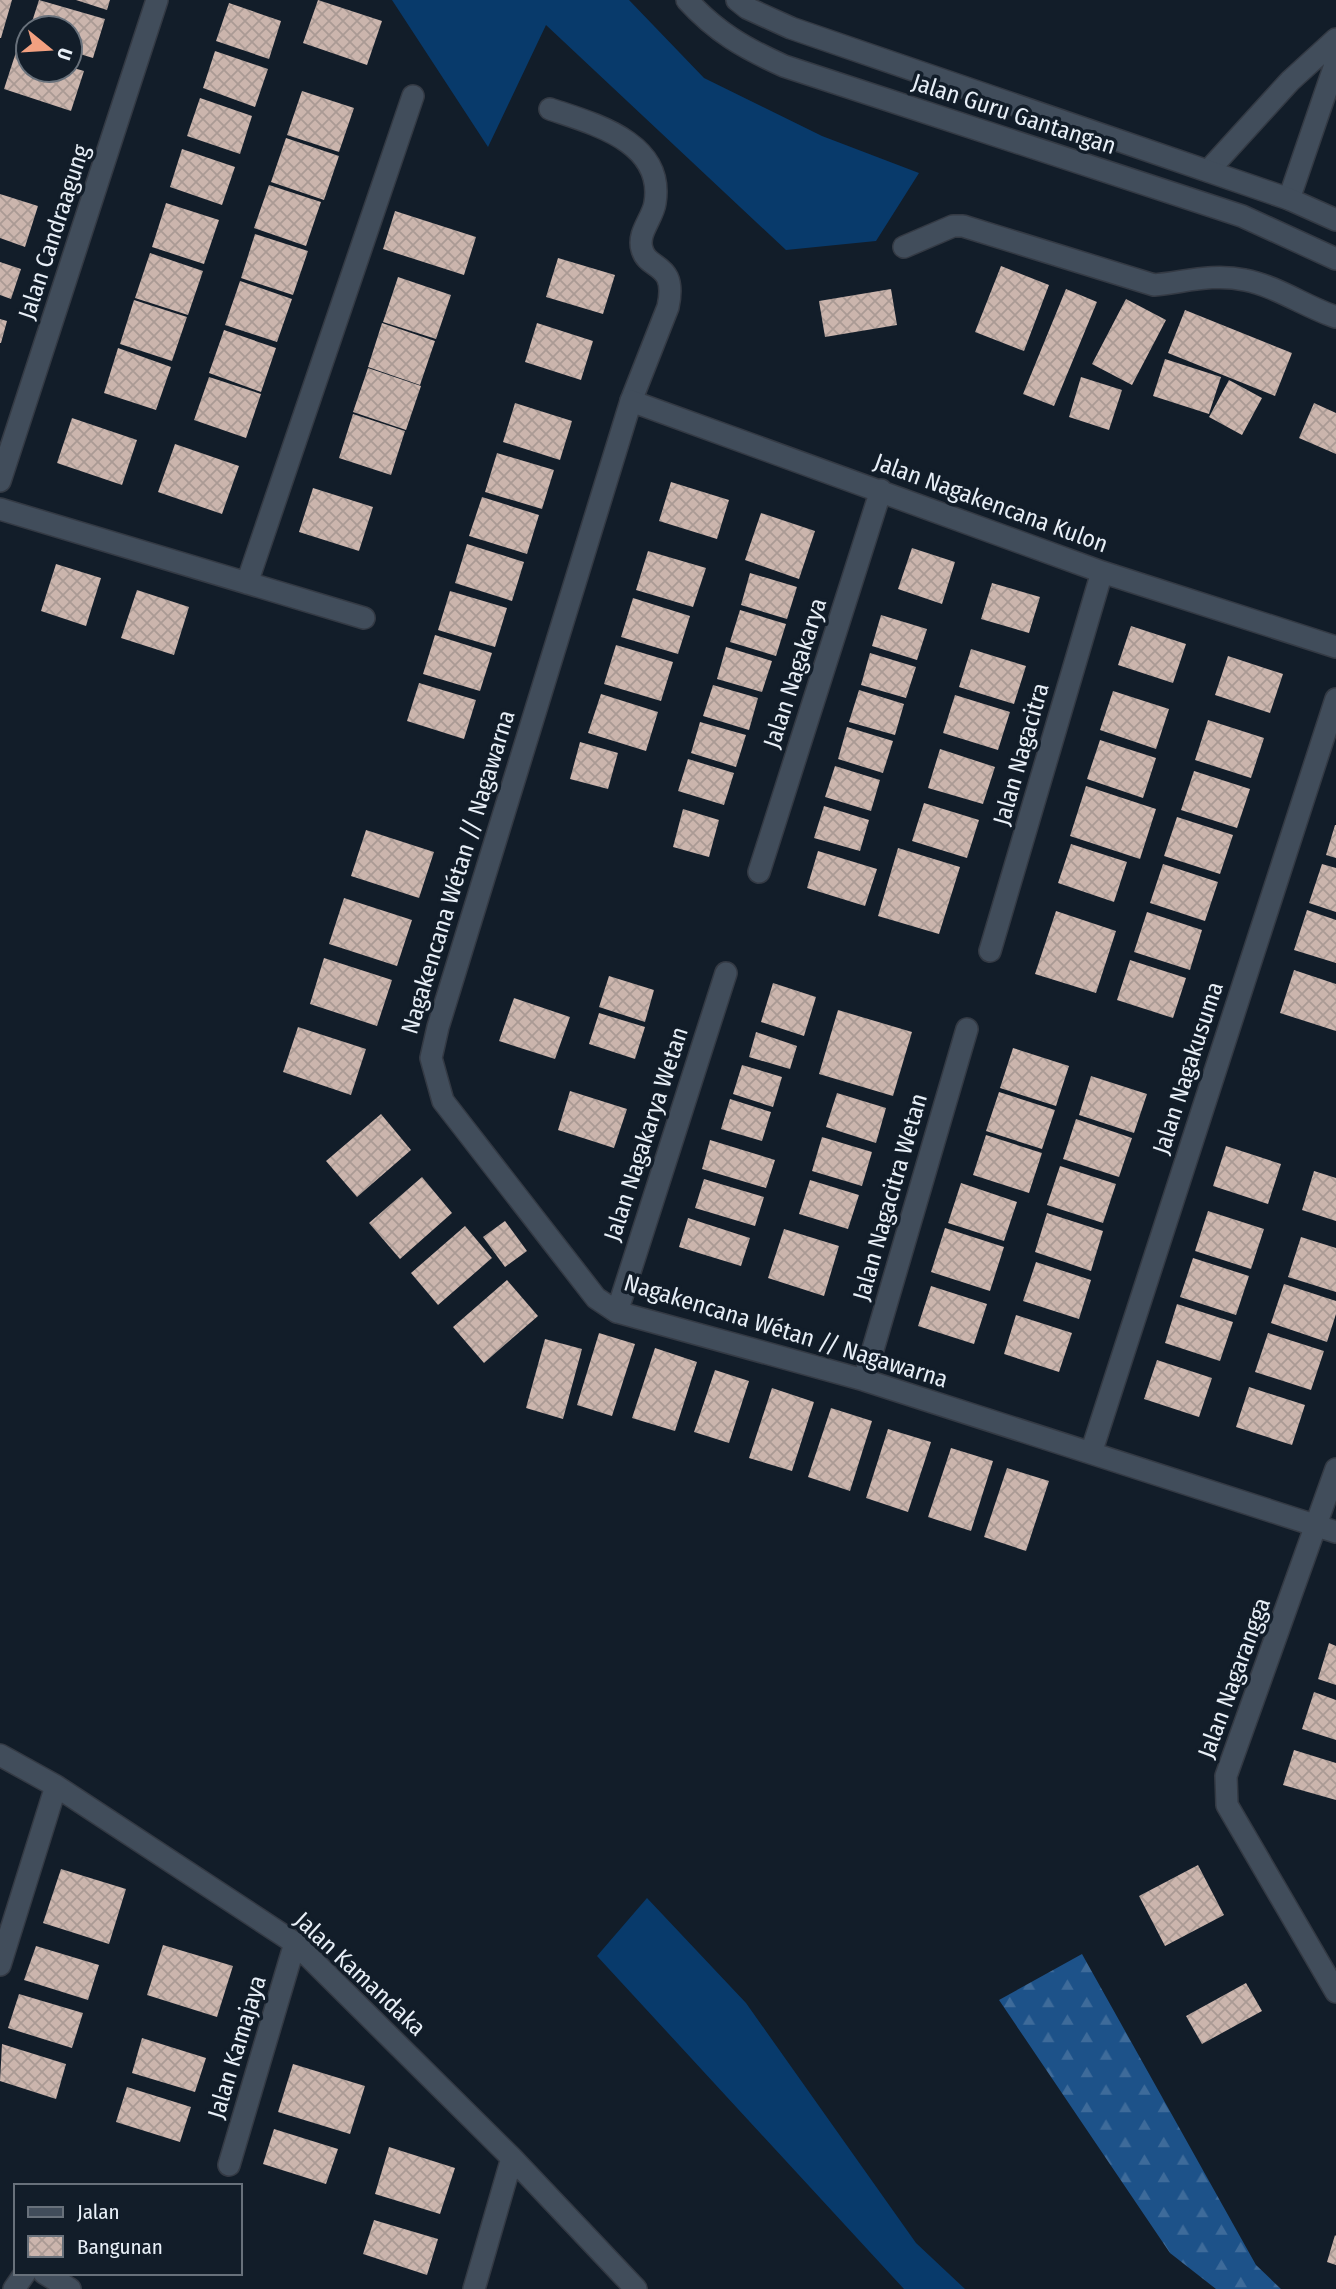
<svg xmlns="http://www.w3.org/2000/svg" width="1336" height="2289" viewBox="0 0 1336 2289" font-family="'Fira Sans Condensed',sans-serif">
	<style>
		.grass { fill: #083a6b }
		.forest { fill: url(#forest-firs) }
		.building { fill: url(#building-cross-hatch) }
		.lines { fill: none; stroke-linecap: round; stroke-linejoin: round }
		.lane-casing { stroke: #343a44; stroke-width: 24 }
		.street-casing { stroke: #343a44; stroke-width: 24 }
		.secondary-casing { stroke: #343a44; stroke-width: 24 }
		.lane { stroke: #414d5b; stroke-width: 21 }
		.street { stroke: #414d5b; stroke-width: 21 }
		.secondary { stroke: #414d5b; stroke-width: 21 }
		.labels { text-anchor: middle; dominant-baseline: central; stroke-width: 7; stroke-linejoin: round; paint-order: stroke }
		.street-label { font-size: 24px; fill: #e8eff7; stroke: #121d29 }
	</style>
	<defs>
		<pattern id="forest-firs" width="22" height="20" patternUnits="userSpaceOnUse" patternTransform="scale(1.75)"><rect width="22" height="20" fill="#1d5289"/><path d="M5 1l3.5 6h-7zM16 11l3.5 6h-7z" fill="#3e6b9a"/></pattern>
		<pattern id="building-cross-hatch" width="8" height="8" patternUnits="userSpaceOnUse" patternTransform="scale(1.75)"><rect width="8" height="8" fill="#cbb5ad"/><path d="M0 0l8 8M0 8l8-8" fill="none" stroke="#aa9a94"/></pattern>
	</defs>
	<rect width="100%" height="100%" fill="#121d29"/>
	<path class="grass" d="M392 0H629L704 78 822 136 919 173 876 241 786 250 546 25 488 147Z
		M647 1898 746 2003 916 2243 965 2289H904L597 1956Z"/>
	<path class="forest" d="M1082 1954 1256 2265 1281 2289H1216L1170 2253 999 2000Z"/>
	<path class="building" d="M0 0H12L1 38H0Z
		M39 0 105 19 93 58 70 51V28H30Z
		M76 0H110L107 10Z
		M318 0 382 21 367 65 303 43Z
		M229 3 281 21 269 59 216 41Z
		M17 49 28 53V70H70V67L84 71 71 111 4 89Z
		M215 51 268 69 255 107 203 88Z
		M302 91 354 108 339 152 287 135Z
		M200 98 252 116 240 154 187 136Z
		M286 138 339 156 324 200 271 182Z
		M182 149 235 167 222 205 170 187Z
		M269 185 321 202 306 246 254 228Z
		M0 194 38 206 25 247 0 238Z
		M166 203 219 220 204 264 152 247Z
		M395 211 476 237 464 275 383 249Z
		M255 234 308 251 293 295 241 278Z
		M150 253 203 271 188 315 135 298Z
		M558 258 615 275 603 314 546 297Z
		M0 262 21 269 11 299 0 295Z
		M1001 266 1049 285 1024 351 975 332Z
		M398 277 451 295 436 339 383 322Z
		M240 281 292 299 277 342 225 325Z
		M891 289 897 325 825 337 819 301Z
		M1066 289 1097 302 1054 406 1023 394Z
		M1126 299 1166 320 1132 385 1092 364Z
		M134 300 187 317 172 361 120 344Z
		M1185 310 1292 353 1275 396 1168 353Z
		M0 319 7 321 1 343H0Z
		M382 323 435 341 420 385 368 367Z
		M537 323 593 341 581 380 525 362Z
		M224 330 276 348 261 392 209 373Z
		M118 348 171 367 156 410 104 393Z
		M1165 359 1221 377 1209 414 1153 396Z
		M368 368 421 386 406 430 353 412Z
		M209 377 261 394 246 438 194 420Z
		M1081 377 1122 390 1109 430 1069 417Z
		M1229 380 1262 398 1242 435 1209 417Z
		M515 403 572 421 560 460 503 442Z
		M1314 403 1336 413V454L1299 438Z
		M353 414 405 431 391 475 339 458Z
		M72 418 137 440 122 485 57 463Z
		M175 444 239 466 222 514 158 492Z
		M497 453 554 470 542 509 485 492Z
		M671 482 729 500 717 539 659 521Z
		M313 488 373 507 359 551 299 532Z
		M482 497 539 515 527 554 469 536Z
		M761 513 815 531 799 579 745 560Z
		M467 544 524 562 512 601 455 583Z
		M912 548 955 562 942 604 898 589Z
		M648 551 706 568 693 607 636 590Z
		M56 564 101 578 86 626 41 611Z
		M750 573 797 587 787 619 741 605Z
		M992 583 1040 597 1029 633 981 619Z
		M137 590 189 607 174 655 121 638Z
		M450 591 507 608 495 647 438 630Z
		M633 598 690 616 678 654 621 637Z
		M740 610 786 624 776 656 730 642Z
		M881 615 927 629 917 660 872 646Z
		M1131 626 1186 644 1173 683 1118 665Z
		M435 635 492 653 480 691 423 674Z
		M616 645 673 662 661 701 604 684Z
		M726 647 772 661 762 692 717 679Z
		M971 649 1026 666 1014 704 959 687Z
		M870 653 916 667 906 698 861 685Z
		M1228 656 1283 674 1270 713 1215 695Z
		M419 683 476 700 464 739 407 721Z
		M713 685 758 698 749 730 703 716Z
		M859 690 904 704 895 735 849 722Z
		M1113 691 1169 709 1156 749 1100 730Z
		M601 694 658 712 646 751 588 733Z
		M955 695 1010 712 998 750 943 733Z
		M1208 720 1264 738 1251 778 1195 760Z
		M700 722 746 735 736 767 691 753Z
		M847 727 893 741 883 773 838 759Z
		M1100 740 1156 758 1143 798 1087 779Z
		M580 742 618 753 608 789 570 779Z
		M940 749 995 767 983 804 928 788Z
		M688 759 734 773 724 805 678 791Z
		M835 766 880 780 871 811 825 797Z
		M1194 771 1250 789 1237 828 1181 810Z
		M1086 786 1156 809 1140 859 1070 836Z
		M924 803 979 820 967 858 912 841Z
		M824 806 869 820 860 851 814 838Z
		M683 809 719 820 709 857 673 847Z
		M1177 817 1233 835 1220 874 1164 856Z
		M1335 825H1336V858L1326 855Z
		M366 830 434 852 419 898 351 876Z
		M1071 844 1127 862 1114 902 1058 883Z
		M898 848 960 867 939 934 878 916Z
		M818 851 877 869 865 906 807 888Z
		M1163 864 1218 882 1205 921 1150 903Z
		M1322 864 1336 868V912L1309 903Z
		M344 898 412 920 397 966 329 944Z
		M1307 910 1336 920V963L1294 950Z
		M1056 911 1116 931 1096 993 1035 974Z
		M1147 912 1202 930 1190 970 1134 952Z
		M324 958 392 980 377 1026 310 1004Z
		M1130 960 1186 978 1173 1018 1117 1000Z
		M1294 970 1336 984V1031L1280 1013Z
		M609 976 654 990 645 1022 599 1007Z
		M773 983 816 997 804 1036 761 1022Z
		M514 998 570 1017 555 1059 499 1041Z
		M838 1010 912 1032 893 1096 819 1074Z
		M599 1013 645 1027 635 1059 589 1044Z
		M298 1027 366 1049 351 1095 283 1072Z
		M756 1032 797 1046 790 1069 749 1057Z
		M1013 1048 1069 1066 1056 1106 1000 1088Z
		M742 1065 782 1077 773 1107 733 1094Z
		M1091 1076 1147 1094 1134 1133 1079 1115Z
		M570 1091 627 1109 614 1148 558 1130Z
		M999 1092 1055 1110 1042 1149 986 1131Z
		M837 1093 886 1108 876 1143 826 1127Z
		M730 1099 771 1112 762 1141 721 1129Z
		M381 1114 411 1150 357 1197 326 1161Z
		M1076 1119 1132 1138 1119 1177 1063 1159Z
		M986 1135 1042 1153 1029 1193 973 1175Z
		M822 1137 872 1152 862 1186 812 1171Z
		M710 1140 775 1160 766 1188 702 1169Z
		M1226 1146 1281 1164 1268 1204 1213 1186Z
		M1060 1166 1116 1184 1103 1223 1047 1205Z
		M1314 1171 1336 1178V1221L1302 1210Z
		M422 1177 452 1213 400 1259 369 1223Z
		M704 1179 764 1197 755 1226 695 1208Z
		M810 1180 859 1195 848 1229 799 1214Z
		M961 1183 1017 1202 1004 1241 948 1223Z
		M1208 1211 1264 1229 1251 1269 1195 1251Z
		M1047 1213 1103 1231 1091 1271 1035 1252Z
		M688 1218 750 1238 741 1266 679 1247Z
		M505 1221 527 1251 505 1267 483 1237Z
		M465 1226 492 1258 438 1305 411 1273Z
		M945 1228 1004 1247 990 1291 931 1272Z
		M784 1229 839 1246 824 1296 768 1278Z
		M1301 1237 1336 1248V1292L1288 1277Z
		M1193 1258 1249 1276 1236 1315 1180 1297Z
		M1036 1262 1091 1280 1079 1319 1023 1301Z
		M507 1280 538 1316 484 1363 453 1327Z
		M1284 1284 1336 1301V1314L1327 1342 1271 1323Z
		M931 1286 987 1304 974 1344 918 1326Z
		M1177 1304 1233 1322 1220 1361 1165 1343Z
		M1016 1315 1072 1333 1059 1372 1004 1354Z
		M599 1333 635 1344 612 1416 577 1405Z
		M1268 1333 1324 1351 1311 1390 1255 1372Z
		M545 1339 582 1349 563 1419 526 1408Z
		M655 1348 697 1362 675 1431 632 1418Z
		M1157 1360 1212 1378 1199 1417 1144 1399Z
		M715 1370 749 1381 729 1443 694 1432Z
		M1249 1387 1305 1405 1292 1445 1236 1427Z
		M772 1388 814 1402 792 1471 749 1458Z
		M831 1408 872 1421 850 1491 808 1477Z
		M888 1429 931 1442 908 1512 866 1498Z
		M951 1448 993 1461 971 1531 928 1517Z
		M1007 1468 1049 1481 1026 1551 984 1537Z
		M1329 1643 1336 1646V1685L1318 1679Z
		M1314 1692 1336 1700V1740L1302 1729Z
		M1294 1750 1336 1763V1800L1283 1785Z
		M1198 1865 1224 1915 1165 1946 1139 1896Z
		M61 1869 126 1889 109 1944 43 1923Z
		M163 1945 233 1966 217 2017 147 1995Z
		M36 1946 99 1965 88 2000 24 1980Z
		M1246 1983 1262 2011 1202 2044 1186 2016Z
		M19 1994 83 2013 72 2048 8 2028Z
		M142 2038 206 2058 195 2092 132 2073Z
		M2 2044 66 2064 56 2099 0 2081Z
		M293 2064 365 2086 350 2134 278 2112Z
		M127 2087 191 2107 180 2142 116 2122Z
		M274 2129 338 2149 326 2184 263 2164Z
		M389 2147 455 2168 440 2214 375 2194Z
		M374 2220 438 2239 427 2275 363 2254Z
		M1335 2235 1336 2236V2265L1327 2262Z"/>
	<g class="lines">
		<defs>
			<path id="lane" d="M550 109C594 124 665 142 655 203 653 218 637 233 642 249 647 271 678 261 668 307L631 401"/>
			<path id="street" d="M1208 171 1290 81 1336 39
				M1289 199 1336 62
				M904 247 953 226H963L1154 285C1185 282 1213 273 1245 280 1276 286 1306 307 1336 317
				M0 481 157 0
				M0 509 364 618
				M247 583 413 96
				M1336 647 1102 572 631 401 438 1027 431 1058 443 1101 596 1298 617 1312 864 1380 1336 1532
				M759 872 881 490
				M990 951 1102 572
				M617 1312 726 973
				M864 1380 967 1029
				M1091 1453 1336 699
				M1336 1469 1226 1776 1227 1805 1336 1992
				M0 1755 56 1786 295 1943 512 2158 636 2289
				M0 1965 56 1786
				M229 2165 295 1943
				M44 2273 70 2289
				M14 2289 25 2273
				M474 2289 512 2158"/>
			<path id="secondary" d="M687 0C716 32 744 48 784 66L1242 216 1336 259
				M737 0 747 8 791 28 1289 199 1336 220"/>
		</defs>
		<use href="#lane" class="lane-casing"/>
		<use href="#street" class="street-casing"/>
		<use href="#secondary" class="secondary-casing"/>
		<use href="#lane" class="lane"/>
		<use href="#street" class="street"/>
		<use href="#secondary" class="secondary"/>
	</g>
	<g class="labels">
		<g class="street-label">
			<text transform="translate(1014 114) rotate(18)">Jalan Guru Gantangan</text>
			<text transform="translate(54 232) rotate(-72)">Jalan Candraagung</text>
			<text transform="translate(991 503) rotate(20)">Jalan Nagakencana Kulon</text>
			<text transform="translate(795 673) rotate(-72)">Jalan Nagakarya</text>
			<text transform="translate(1021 754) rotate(-74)">Jalan Nagacitra</text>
			<text transform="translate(458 872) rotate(-73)">Nagakencana Wétan // Nagawarna</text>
			<text transform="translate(1188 1068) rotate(-72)">Jalan Nagakusuma</text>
			<text transform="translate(646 1134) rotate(-72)">Jalan Nagakarya Wetan</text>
			<text transform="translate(890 1197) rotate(-74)">Jalan Nagacitra Wetan</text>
			<text transform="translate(786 1331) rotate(17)">Nagakencana Wétan // Nagawarna</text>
			<text transform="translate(1234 1678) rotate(-70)">Jalan Nagarangga</text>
			<text transform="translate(360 1974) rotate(43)">Jalan Kamandaka</text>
			<text transform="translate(237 2047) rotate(-73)">Jalan Kamajaya</text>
		</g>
	</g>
	<rect x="14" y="2184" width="228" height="91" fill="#121d29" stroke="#68717b" stroke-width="2"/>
	<rect x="28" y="2207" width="35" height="10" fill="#414d5b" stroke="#68717b" stroke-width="2"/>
	<text x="77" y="2219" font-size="21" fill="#e8eff7">Jalan</text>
	<rect x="28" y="2236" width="35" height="21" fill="url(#building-cross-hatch)" stroke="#68717b" stroke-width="2"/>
	<text x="77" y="2254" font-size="21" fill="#e8eff7">Bangunan</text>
	<g transform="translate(49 49) rotate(108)"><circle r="33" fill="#121d29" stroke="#68717b" stroke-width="2"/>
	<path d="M0-5L12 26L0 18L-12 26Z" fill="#f2a080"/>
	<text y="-10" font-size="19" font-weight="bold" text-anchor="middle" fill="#e8eff7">U</text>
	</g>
</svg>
